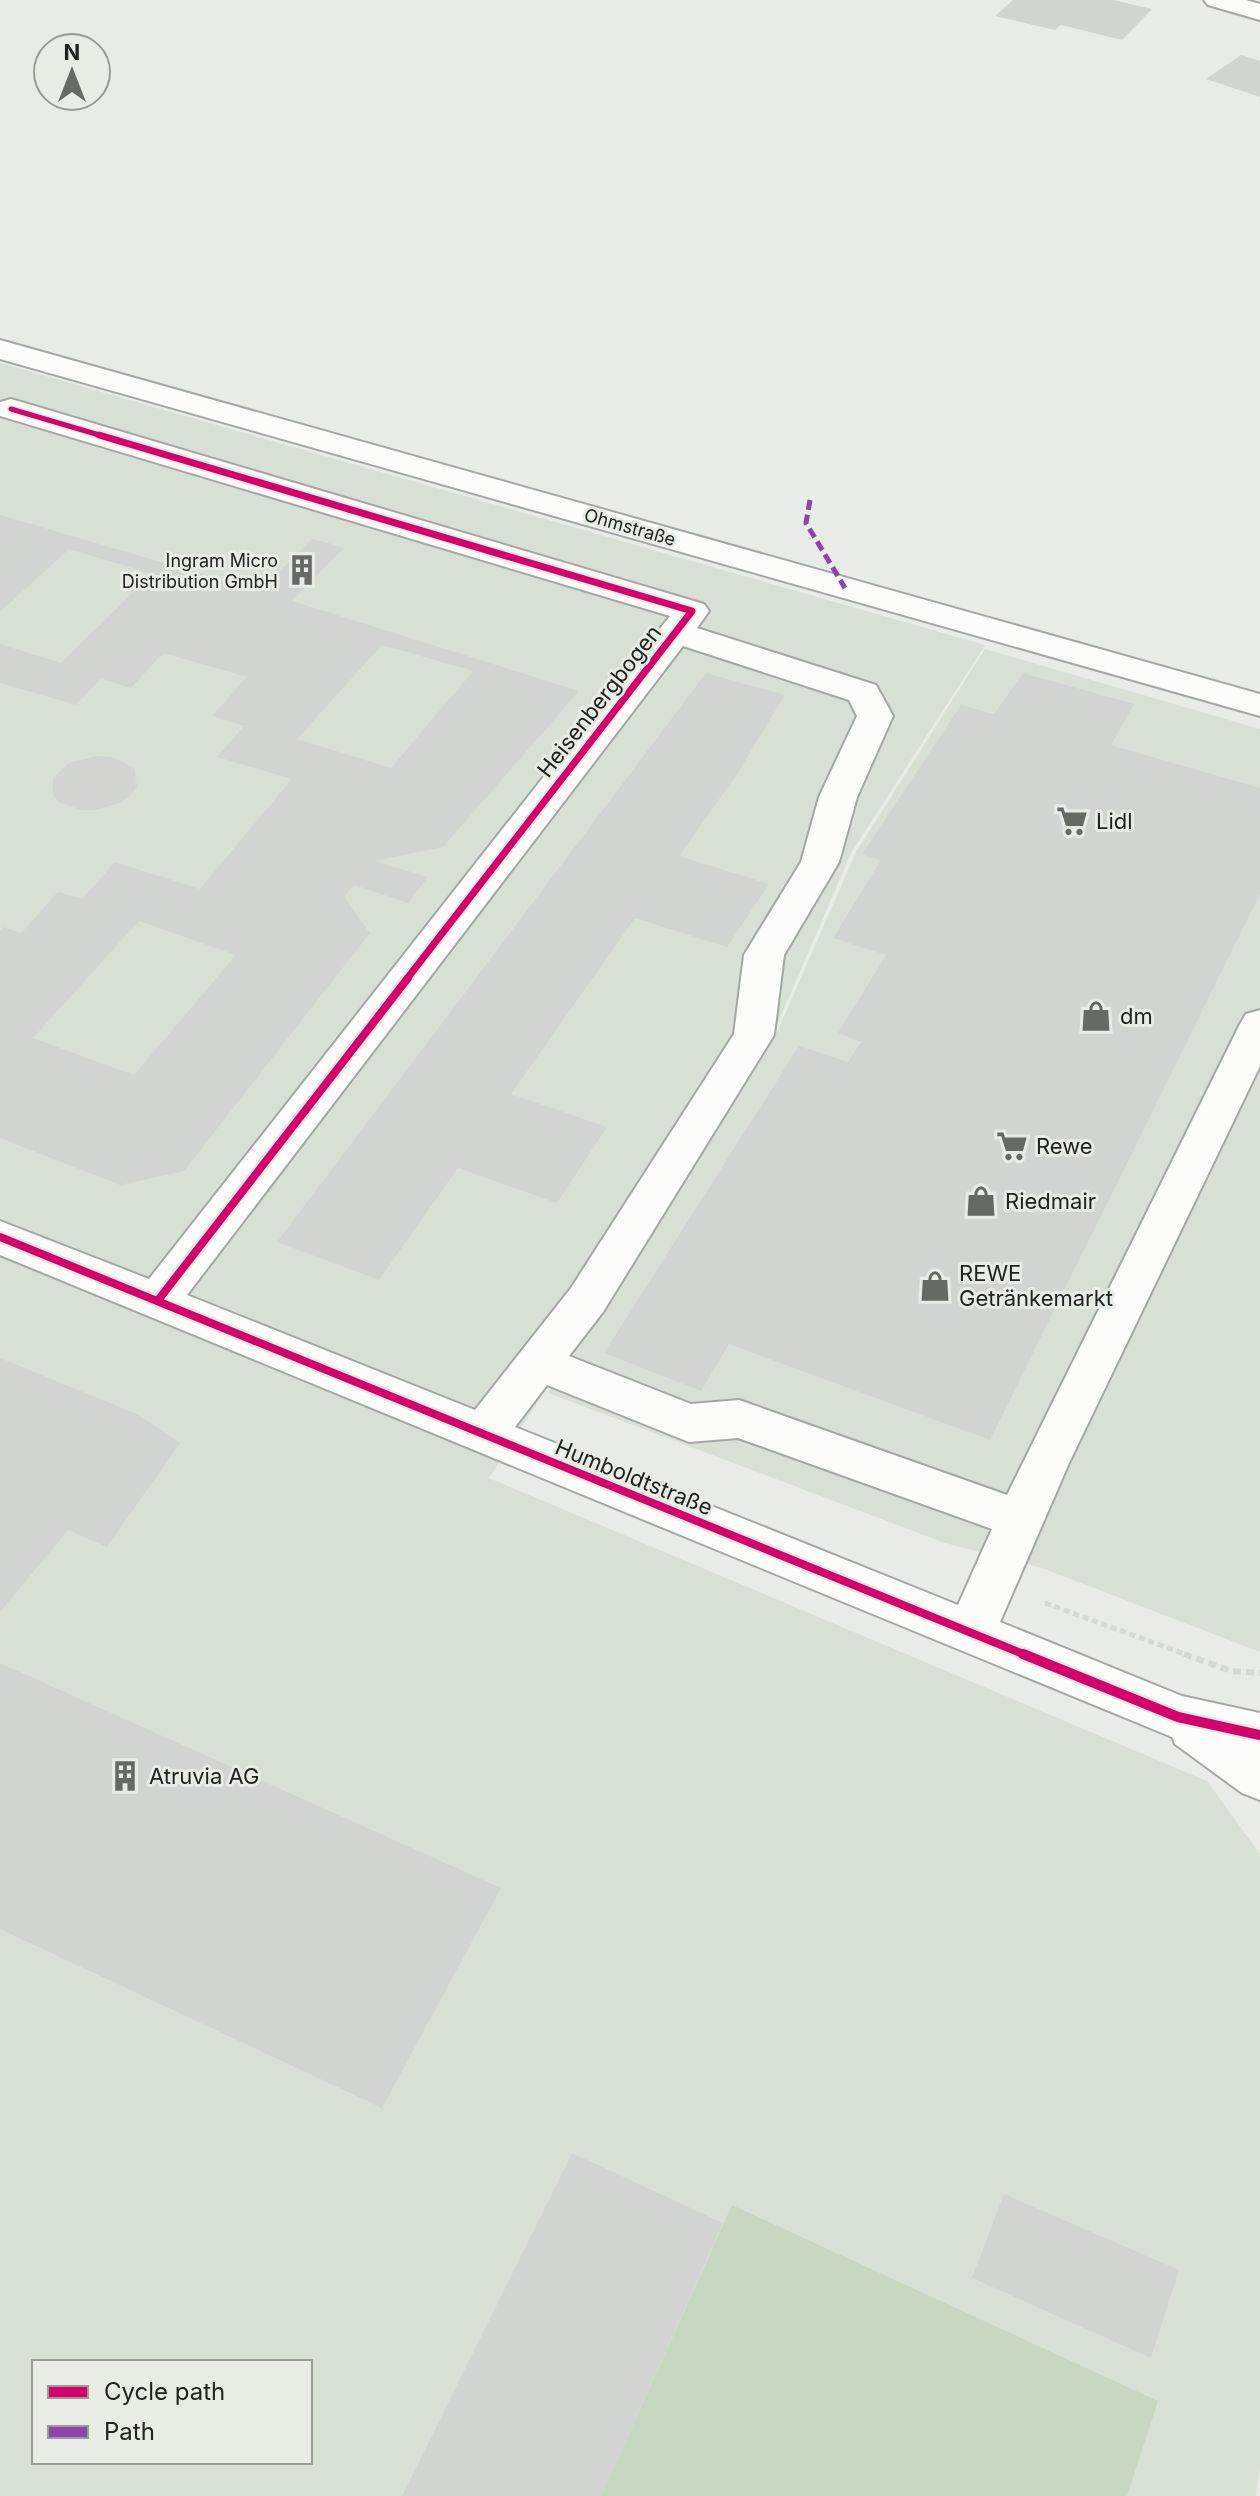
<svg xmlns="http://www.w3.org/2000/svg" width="1260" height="2496" viewBox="0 0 1260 2496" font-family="Inter,sans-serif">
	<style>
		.built { fill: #d8e0d5; fill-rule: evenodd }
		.green { fill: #c8d7c1 }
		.building { fill: #d2d4d1; fill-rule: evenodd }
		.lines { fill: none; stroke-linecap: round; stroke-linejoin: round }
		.minor-casing { stroke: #a4a7a3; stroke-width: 4 }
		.path-far1 { stroke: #d6d7d6; stroke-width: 5; stroke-dasharray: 6 4; stroke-linecap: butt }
		.path { stroke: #d6d7d6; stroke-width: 6; stroke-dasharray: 8 5; stroke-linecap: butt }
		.minor { fill: #fcfcfb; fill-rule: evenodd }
		.quiet { stroke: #8e44ad; stroke-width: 5; stroke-dasharray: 10 5; stroke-linecap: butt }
		.cycleway-far3-casing { stroke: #e7ede4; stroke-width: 8 }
		.cycleway-far2-casing { stroke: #e7ede4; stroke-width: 11 }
		.cycleway-far1-casing { stroke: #e7ede4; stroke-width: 13 }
		.cycleway-casing { stroke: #e7ede4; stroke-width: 15 }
		.cycleway-far3 { stroke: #d6006c; stroke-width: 5 }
		.cycleway-far2 { stroke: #d6006c; stroke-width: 7 }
		.cycleway-far1 { stroke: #d6006c; stroke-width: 8 }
		.cycleway { stroke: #d6006c; stroke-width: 10 }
		.labels { text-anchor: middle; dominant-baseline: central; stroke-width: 6; stroke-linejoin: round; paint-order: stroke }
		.far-street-label { font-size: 18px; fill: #212320; stroke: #e7ede4 }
		.far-poi-label { font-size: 18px; fill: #212320; stroke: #e7ede4; text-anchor: end }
		.street-label { font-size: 22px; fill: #212320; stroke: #e7ede4 }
		.poi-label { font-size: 22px; fill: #212320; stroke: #e7ede4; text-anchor: start }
	</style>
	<rect width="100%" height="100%" fill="#e8ebe6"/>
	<path class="built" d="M0 363 985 645 851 853 774 1032 489 1478 1207 1781 1260 1854V2466L1256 2496H0ZM34 2362H310V2462H34Z
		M985 649 1260 729V1652L1042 1568 945 1543 548 1393 776 1035 856 852Z"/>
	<path class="green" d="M732 2205 1158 2401 1127 2496H601Z"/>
	<path class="building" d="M1013 0H1113L1152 9 1122 40 1061 25 1055 30 995 16Z
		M1241 55 1260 61V97L1206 79Z
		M0 515 260 591 312 539 328 543 344 548 292 601 579 691 443 847 374 861 428 877 408 903 354 885 344 897 370 933 184 1171 120 1185 0 1138V931L4 927 21 933 58 892 82 899 115 862 200 889 292 779 217 757 244 726 212 716 247 677 163 653 131 688 101 679 76 705 0 683V644L61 663 152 574 69 549 0 612ZM382 645 473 671 391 768 297 739ZM139 921 236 955 134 1075 33 1038Z
		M706 673 785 695 737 774 679 856 769 884 727 947 635 918 511 1094 607 1127 557 1203 458 1168 379 1280 277 1242Z
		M1023 673 1134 704 1111 745 1260 788V894L990 1440 729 1344 701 1391 604 1353 799 1046 848 1062 861 1042 838 1033 886 955 833 938 881 860 862 854 961 705 994 714Z
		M98 756 112 757 134 768 137 786 131 795 120 803 95 810H81L59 802 53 795V778L69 763Z
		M0 1358 137 1414 180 1443 107 1547 68 1530 0 1612Z
		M0 1663 501 1888 382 2108 0 1929Z
		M572 2153 723 2223 601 2496H402Z
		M1004 2194 1179 2270 1151 2358 972 2278Z"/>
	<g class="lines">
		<defs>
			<path id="minor" d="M1204 0H1246L1260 4V20L1208 5Z
				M0 340 1260 694V716L0 359Z
				M11 399 704 604 709 611 697 628 876 685 893 716 857 797 839 862 784 955 774 1035 603 1312 569 1356 691 1404 739 1400 1007 1495 1240 1024 1246 1014 1260 1010V1066L1069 1463 1000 1622 1182 1696 1260 1713V1800L1242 1793 1175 1744 1172 1737 0 1255V1221L149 1279 670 616 0 416V402ZM683 646 849 700 857 716 819 797 801 862 744 955 734 1034 571 1288 475 1410 187 1295ZM547 1385 689 1442 738 1438 992 1529 958 1605 515 1427Z"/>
		</defs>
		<use href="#minor" class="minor-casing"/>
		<path class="path-far1" d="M1045 1603 1190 1656"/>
		<path class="path" d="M1184 1654 1231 1671 1260 1673"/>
		<use href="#minor" class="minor"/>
		<path class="quiet" d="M810 500 806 523 845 588"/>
		<defs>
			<path id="cycleway-far3" d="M11 409 106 437"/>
			<path id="cycleway-far2" d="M99 435 692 611 406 980"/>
			<path id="cycleway-far1" d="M0 1237 1028 1656
				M159 1299 408 978"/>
			<path id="cycleway" d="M1023 1654 1178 1717 1260 1735"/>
		</defs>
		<use href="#cycleway-far3" class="cycleway-far3-casing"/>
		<use href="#cycleway-far2" class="cycleway-far2-casing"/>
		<use href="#cycleway-far1" class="cycleway-far1-casing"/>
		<use href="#cycleway" class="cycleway-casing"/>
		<use href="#cycleway-far3" class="cycleway-far3"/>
		<use href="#cycleway-far2" class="cycleway-far2"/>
		<use href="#cycleway-far1" class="cycleway-far1"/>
		<use href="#cycleway" class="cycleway"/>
	</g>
	<defs>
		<symbol id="building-bare" viewBox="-9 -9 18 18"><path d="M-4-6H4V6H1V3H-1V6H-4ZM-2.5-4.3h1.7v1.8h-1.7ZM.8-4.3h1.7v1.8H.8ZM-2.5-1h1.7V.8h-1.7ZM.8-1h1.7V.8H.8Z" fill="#676965" stroke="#e7ede4" stroke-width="2.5" paint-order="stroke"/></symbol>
		<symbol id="supermarket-bare" viewBox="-9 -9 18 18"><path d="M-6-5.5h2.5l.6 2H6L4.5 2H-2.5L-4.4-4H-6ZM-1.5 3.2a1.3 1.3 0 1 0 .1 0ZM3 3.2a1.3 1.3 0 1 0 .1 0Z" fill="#676965" stroke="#e7ede4" stroke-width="2.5" paint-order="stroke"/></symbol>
		<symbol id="shop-bare" viewBox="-9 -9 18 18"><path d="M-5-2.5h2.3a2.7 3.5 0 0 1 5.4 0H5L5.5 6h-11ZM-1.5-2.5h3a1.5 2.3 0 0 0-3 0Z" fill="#676965" stroke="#e7ede4" stroke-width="2.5" paint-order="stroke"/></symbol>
	</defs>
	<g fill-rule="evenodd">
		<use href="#building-bare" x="280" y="548" width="44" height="44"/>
		<use href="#supermarket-bare" x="1050" y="799" width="44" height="44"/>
		<use href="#shop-bare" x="1074" y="994" width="44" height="44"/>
		<use href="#supermarket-bare" x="990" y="1124" width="44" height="44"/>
		<use href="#shop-bare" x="959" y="1179" width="44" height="44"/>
		<use href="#shop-bare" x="913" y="1264" width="44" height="44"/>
		<use href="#building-bare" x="103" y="1754" width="44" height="44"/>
	</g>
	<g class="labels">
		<g class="far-street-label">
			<text transform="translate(630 527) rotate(16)">Ohmstraße</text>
		</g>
		<g class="far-poi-label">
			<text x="278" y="560">Ingram Micro<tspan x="278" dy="21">Distribution GmbH</tspan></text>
		</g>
		<g class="street-label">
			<text transform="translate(599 701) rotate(-52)">Heisenbergbogen</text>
			<text transform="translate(634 1477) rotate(22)">Humboldtstraße</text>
		</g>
		<g class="poi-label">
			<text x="1096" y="821">Lidl</text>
			<text x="1120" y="1016">dm</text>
			<text x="1036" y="1146">Rewe</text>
			<text x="1005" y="1201">Riedmair</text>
			<text x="959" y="1273">REWE<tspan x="959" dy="25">Getränkemarkt</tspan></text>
			<text x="149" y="1776">Atruvia AG</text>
		</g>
	</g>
	<rect x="32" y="2360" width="280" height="104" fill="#e7ede4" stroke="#989c96" stroke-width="2"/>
	<rect x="48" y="2386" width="40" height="12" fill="#d6006c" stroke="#989c96" stroke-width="2"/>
	<text x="104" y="2400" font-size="24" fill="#212320">Cycle path</text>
	<rect x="48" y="2426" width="40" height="12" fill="#8e44ad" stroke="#989c96" stroke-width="2"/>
	<text x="104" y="2440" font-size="24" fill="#212320">Path</text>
	<g transform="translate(72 72)"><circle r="38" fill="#e7ede4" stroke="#989c96" stroke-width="2"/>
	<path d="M0-6L14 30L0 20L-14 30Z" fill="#676965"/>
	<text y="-12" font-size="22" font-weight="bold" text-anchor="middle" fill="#212320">N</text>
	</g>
</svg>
